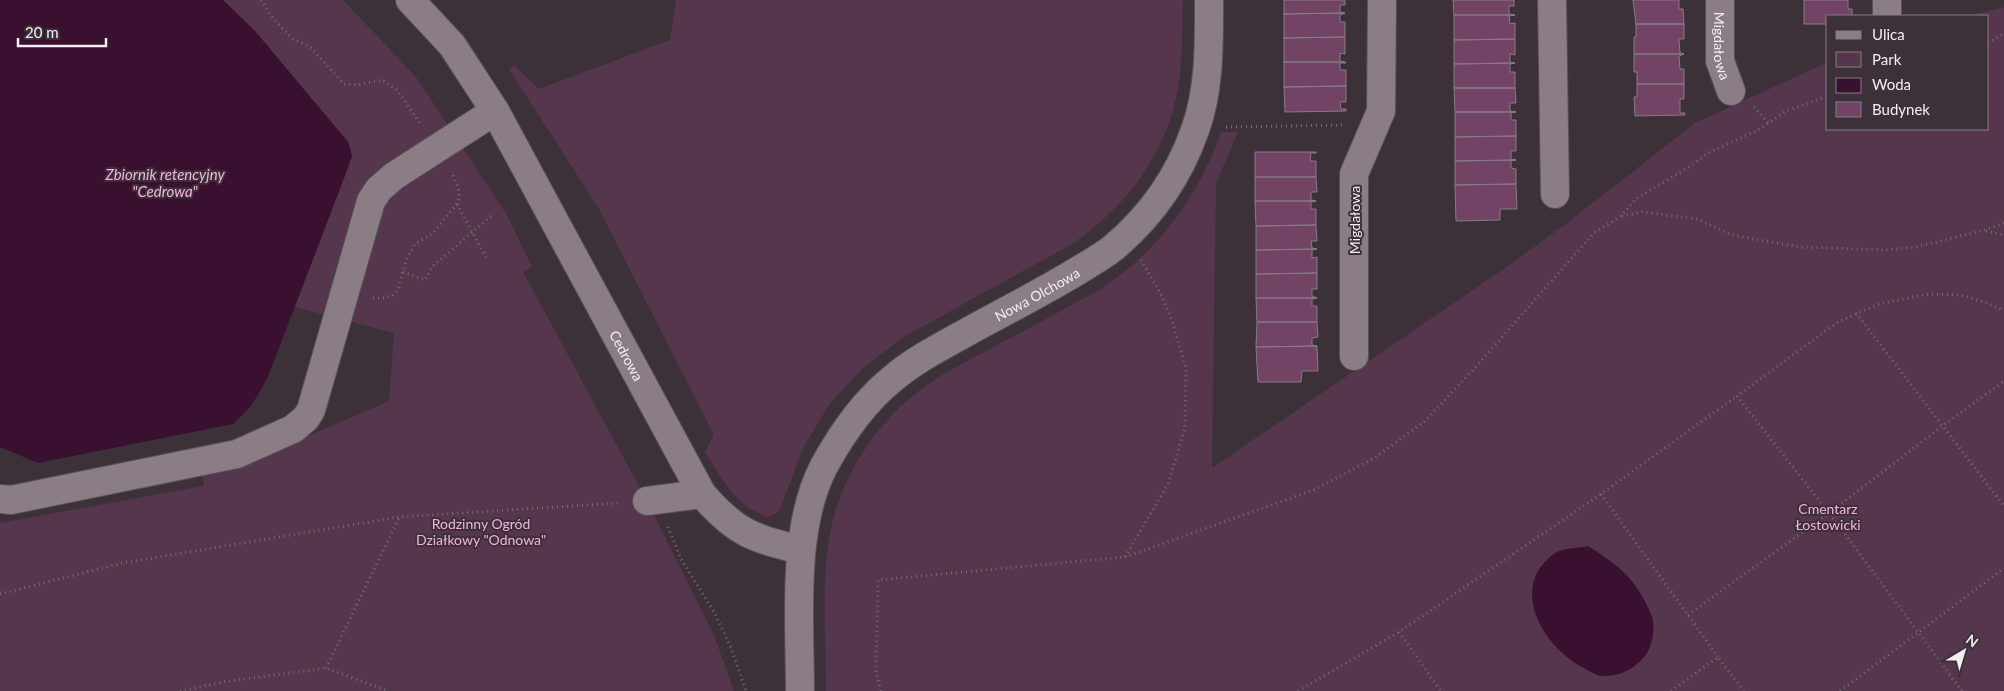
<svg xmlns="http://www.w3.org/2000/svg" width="2004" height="691" viewBox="0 0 2004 691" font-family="Lato,sans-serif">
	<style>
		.green { fill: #56364d }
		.water { fill: #3a1030 }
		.building { fill: #724364; stroke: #887b83 }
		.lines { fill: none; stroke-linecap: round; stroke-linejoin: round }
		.minor-casing { stroke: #595056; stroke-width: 30 }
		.path { stroke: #746a71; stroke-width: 3; stroke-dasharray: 1 4; stroke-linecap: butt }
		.minor { stroke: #8a7d86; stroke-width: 28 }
		.labels { text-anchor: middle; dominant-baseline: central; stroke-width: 4; stroke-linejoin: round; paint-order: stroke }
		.street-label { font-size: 14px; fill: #f4ecf1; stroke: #3c3139 }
		.park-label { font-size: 14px; fill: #f8ade2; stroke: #3c3139 }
		.water-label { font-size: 15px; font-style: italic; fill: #fbafe4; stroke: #3c3139 }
	</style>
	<rect width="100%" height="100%" fill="#3c3139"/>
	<path class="green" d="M223 0H343L416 77 507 215 532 267 523 272 647 501 714 635 734 691H0V523L204 486 202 472 271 452 389 401 394 333 295 307 352 156 348 142 255 31Z
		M676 0H1183C1182 29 1183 59 1178 88 1166 155 1127 206 1072 244L902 338 863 368 830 403 803 448 781 507 777 513 768 517C736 507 722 479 705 452L714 435 599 209 509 69 514 65 539 89 670 40Z
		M2004 7V691H826C826 642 821 580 830 533 841 473 881 416 931 382 950 369 973 359 993 347 1028 329 1062 310 1096 292 1157 253 1197 200 1221 132H1238L1216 183 1212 468 1511 264 1567 223 1695 123 1828 62V129H1988V16H1968Z"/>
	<path class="water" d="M0 0H223L255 31 348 142 352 156 343 181 267 379 251 406 233 424 38 463 0 447Z
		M1588 546C1620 566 1636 579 1651 614 1656 626 1653 647 1644 657 1633 670 1619 677 1601 676 1595 675 1589 671 1584 668 1543 647 1507 587 1555 553 1563 548 1579 548 1588 546Z"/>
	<path class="building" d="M1284 0H1345V5H1340V12L1345 13 1284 14Z
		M1453 0H1514V6H1509V14L1515 15H1454Z
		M1633 0H1679V9H1683L1684 24H1636Z
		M1804 0H1848V9H1852V16H1828V24H1804Z
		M1345 13 1340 15V22H1345V37L1284 38V14Z
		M1454 15H1515L1509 16 1510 24 1515 23V39L1454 40Z
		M1636 24H1684V39H1679L1680 53 1684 54H1634V37H1636Z
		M1345 37V54L1340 53V61L1345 62H1284V38Z
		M1515 39V55L1510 54V62L1515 63 1454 64V40Z
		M1634 54H1684L1679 56 1680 69H1684V84H1637V72H1634Z
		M1284 62H1345L1346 63H1340V70H1346V86L1284 87Z
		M1515 63 1510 64V72H1515V88H1454V64Z
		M1637 84H1684V99H1680V113H1685V115L1635 116 1634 97H1637Z
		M1346 86V102H1340L1341 109H1346V111L1285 112 1284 87Z
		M1454 88H1515L1516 103H1510V111L1516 112H1455Z
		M1455 112H1516L1511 113V120H1516V136L1455 137Z
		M1516 136V151H1511V159L1516 160 1455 161V137Z
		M1255 152H1316V153H1311L1310 161H1316V177H1255Z
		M1516 160 1511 161V168L1516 169V184L1455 185V161Z
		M1255 177H1316L1317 192H1311V200L1316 201H1255Z
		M1516 184 1517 209H1500V220L1456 221 1455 185Z
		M1255 201H1316L1311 202V209H1316V225L1256 226Z
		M1316 225 1317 241H1311L1312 248 1317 249 1256 250V226Z
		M1317 249 1312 250V258L1317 257V273L1256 274V250Z
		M1317 273V289H1312V296L1317 298H1256V274Z
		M1256 298H1317L1312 299V306H1317V322H1257Z
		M1257 322H1317L1318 337 1312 338V345L1317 346 1256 347Z
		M1317 346 1318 371H1302L1301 382H1258L1256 347Z"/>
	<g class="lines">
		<defs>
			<g id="minor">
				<path id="s1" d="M410 0 452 45 495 111 702 494C736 533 752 538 801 550"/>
				<path d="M1552 0 1555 194"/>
				<path id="s2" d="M1720 0V61L1731 91"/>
				<path d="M1887 0V16"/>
				<path d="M1354 356V174L1381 111 1382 0"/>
				<path d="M0 499 11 500 237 454 293 429 306 418 311 410 371 201 379 189 394 176 495 111"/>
				<path d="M647 501 702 494"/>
				<path id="s3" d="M800 691C800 621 791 529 824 466 841 435 863 403 891 380 914 360 942 346 969 331 1007 310 1047 290 1084 267 1094 261 1104 255 1113 248 1150 217 1179 176 1195 130 1210 89 1209 43 1209 0"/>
			</g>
		</defs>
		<use href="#minor" class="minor-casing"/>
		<path class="path" d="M261 0 275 21 293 39 310 47 344 84 357 85 382 80 397 90 422 126
			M1988 43 2004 34
			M1754 107 1768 123
			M1226 127 1345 125
			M457 204 488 261
			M1622 216 1642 212 1697 219 1732 235 1799 247 1885 250 1916 247 1985 230 2004 223
			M1986 231 2004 235
			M403 272 425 280 432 267 491 216
			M373 298H384L392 296 398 290 406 260 415 244 433 233 457 204C462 193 457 184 452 174
			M1856 313 2004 506
			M1601 494 1718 657
			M668 527 680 557 714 612 731 648 746 691
			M1125 557 1168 484 1185 428 1186 368 1172 321 1161 294 1141 260
			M0 594 123 563 399 517 619 503
			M1688 615 1829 513 1944 425 2004 381
			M1399 632 1441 691
			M326 668 399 518
			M180 691 224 682 326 668 388 691
			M881 691 876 673 878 580 1125 557 1314 490 1376 457 1424 422 1472 371 1594 233 1621 216 1636 199 1692 165 1710 152 1758 130 1786 111 1828 96
			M1298 691 1399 632 1601 494 1737 396
			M1671 691 1718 657 1744 691
			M1840 691 2004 568
			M1962 691 1829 513 1737 396 1838 322 1879 304 1928 294 1960 295 1985 302 2004 311"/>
		<use href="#minor" class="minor"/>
	</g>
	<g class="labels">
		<g class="street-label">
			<text stroke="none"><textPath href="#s2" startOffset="46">Migdałowa</textPath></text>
			<text transform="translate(1354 220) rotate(-90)">Migdałowa</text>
			<text stroke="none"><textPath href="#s3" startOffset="508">Nowa Olchowa</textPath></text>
			<text stroke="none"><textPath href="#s1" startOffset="418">Cedrowa</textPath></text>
		</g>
		<g class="park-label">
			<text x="1828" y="508">Cmentarz<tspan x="1828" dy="16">Łostowicki</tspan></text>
			<text x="481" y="523">Rodzinny Ogród<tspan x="481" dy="16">Działkowy "Odnowa"</tspan></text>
		</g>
		<g class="water-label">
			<text x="165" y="174">Zbiornik retencyjny<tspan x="165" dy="17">"Cedrowa"</tspan></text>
		</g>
	</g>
	<rect x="1826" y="15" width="162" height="115" fill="#3c3139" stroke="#867c83"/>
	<rect x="1836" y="31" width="25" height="8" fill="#8a7d86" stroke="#867c83"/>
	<text x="1872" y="40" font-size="15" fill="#f4ecf1">Ulica</text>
	<rect x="1836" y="52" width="25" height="15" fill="#56364d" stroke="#867c83"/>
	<text x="1872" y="65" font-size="15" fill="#f4ecf1">Park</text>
	<rect x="1836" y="78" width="25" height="15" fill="#3a1030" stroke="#867c83"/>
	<text x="1872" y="90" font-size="15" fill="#f4ecf1">Woda</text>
	<rect x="1836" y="102" width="25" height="15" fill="#724364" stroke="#867c83"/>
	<text x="1872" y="115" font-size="15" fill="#f4ecf1">Budynek</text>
	<g transform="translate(1964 651) rotate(38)" stroke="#3c3139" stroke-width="4" paint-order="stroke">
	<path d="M0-4L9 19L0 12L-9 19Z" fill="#f4ecf1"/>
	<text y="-8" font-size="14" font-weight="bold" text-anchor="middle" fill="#f4ecf1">N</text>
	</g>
	<path d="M18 38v8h88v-8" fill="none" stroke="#f4ecf1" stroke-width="2.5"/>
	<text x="25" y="38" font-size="15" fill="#f4ecf1" stroke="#3c3139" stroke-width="4" paint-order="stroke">20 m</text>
</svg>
